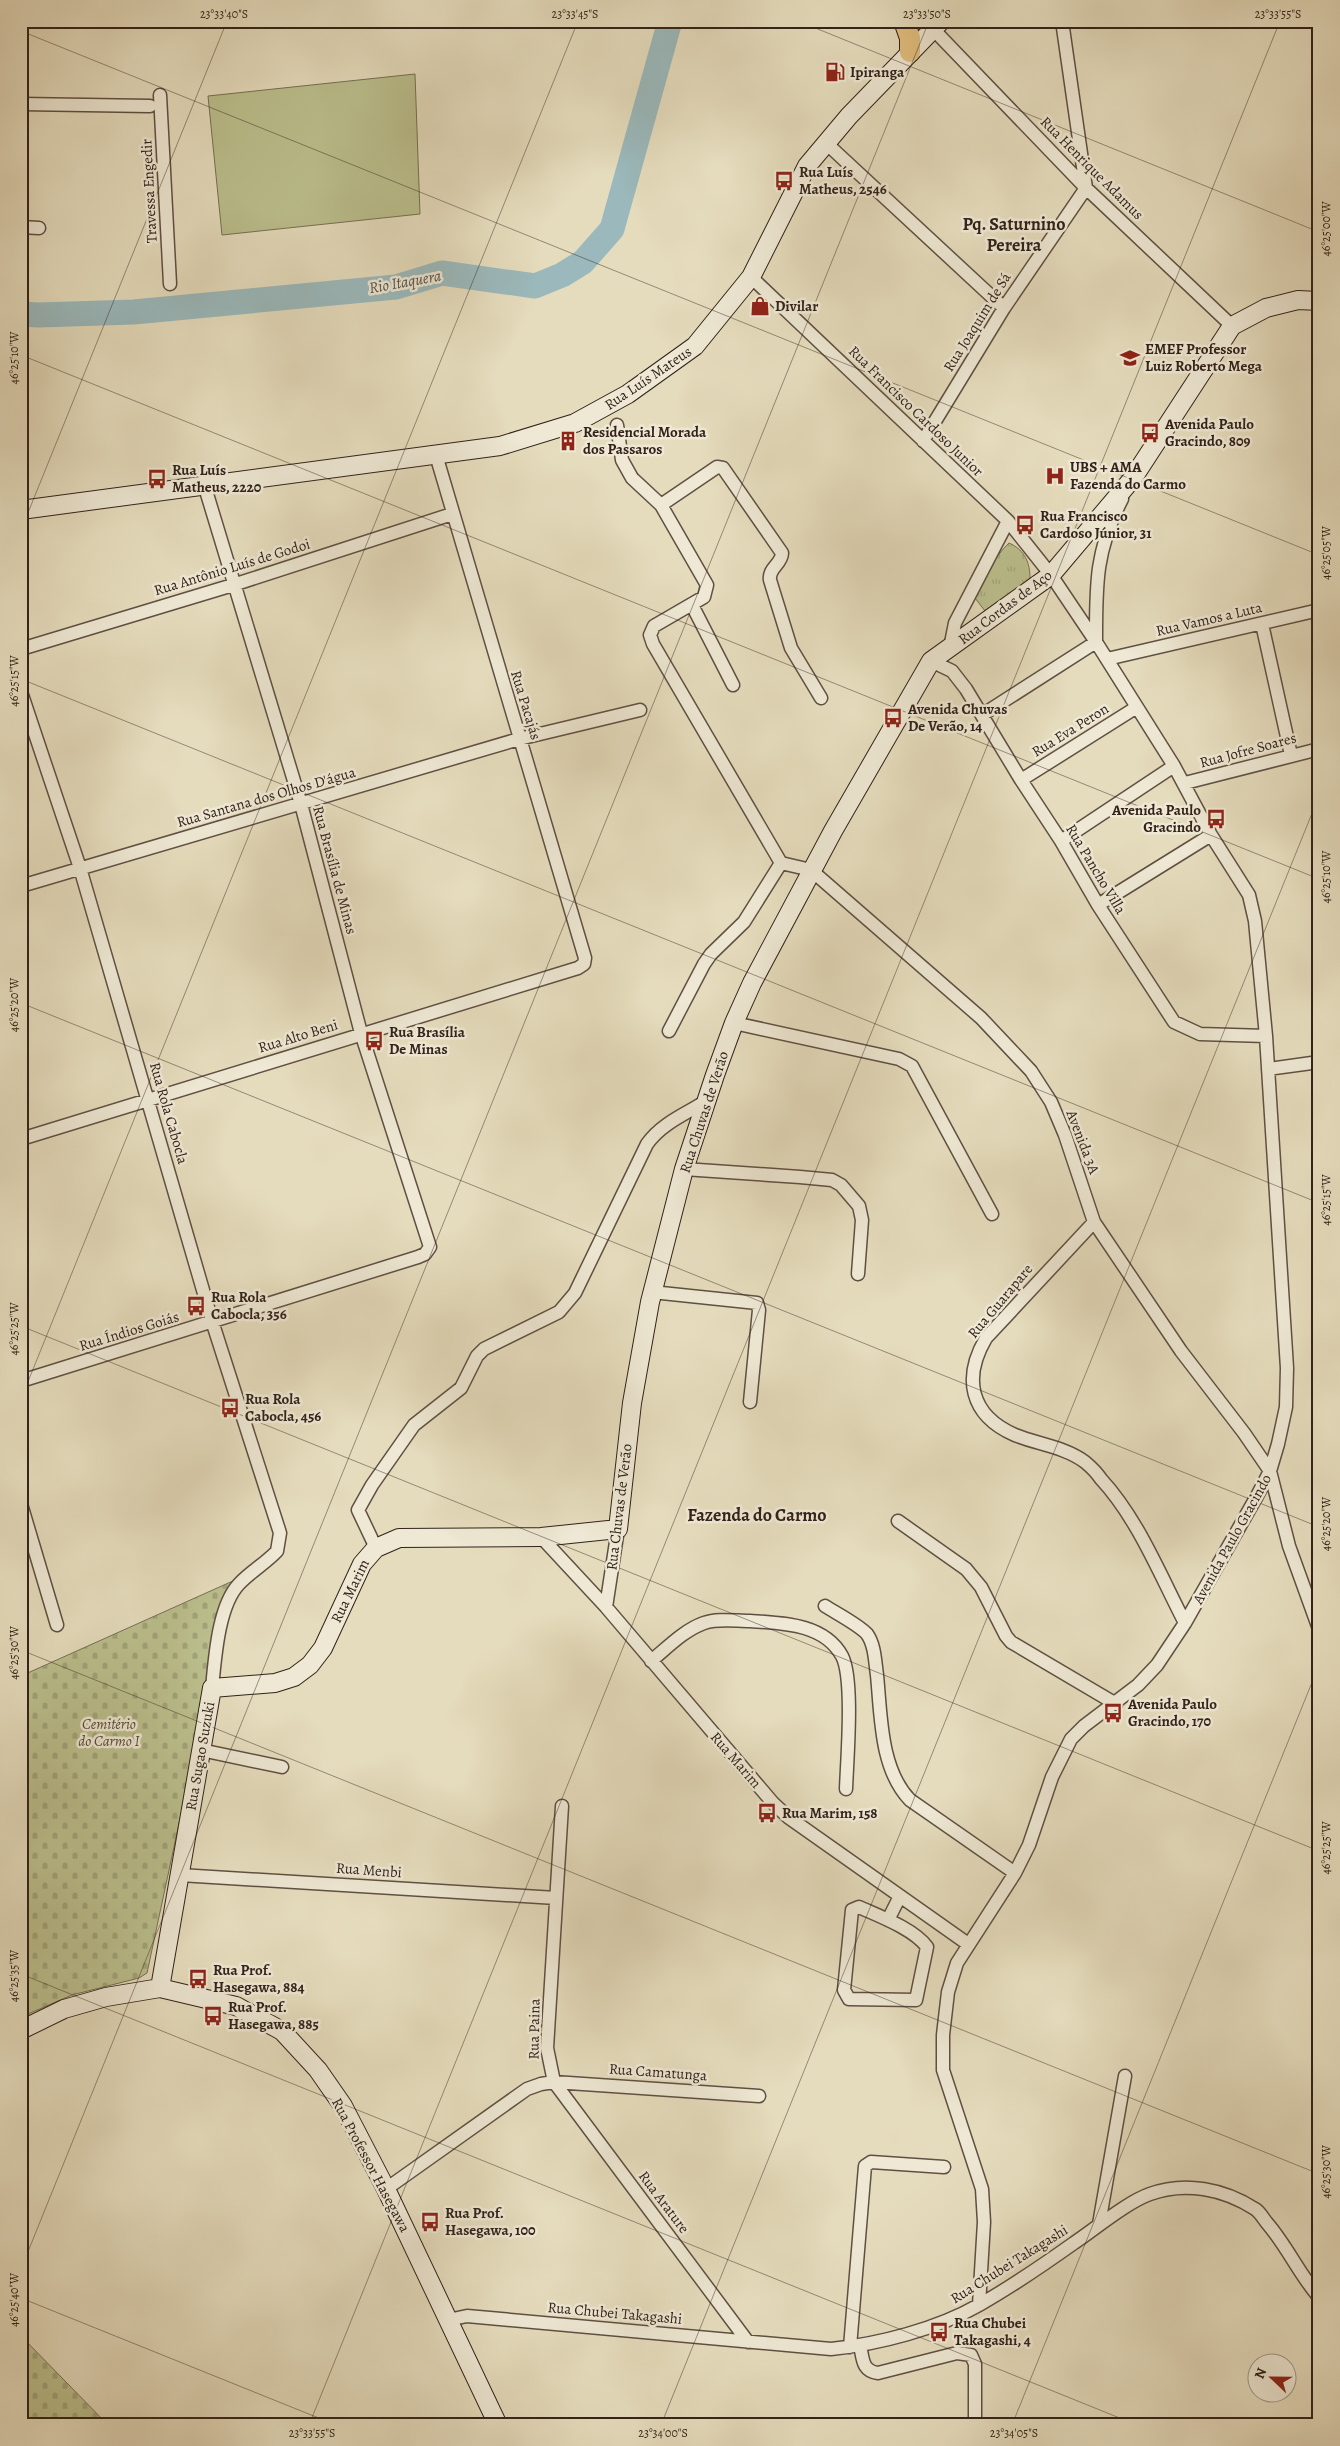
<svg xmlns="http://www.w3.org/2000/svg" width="1340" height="2446" viewBox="0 0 1340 2446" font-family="Alegreya,serif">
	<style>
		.green { fill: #bbbf8d; stroke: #767054 }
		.cemetery { fill: url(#cemetery-stones); stroke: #767054 }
		.park { fill: url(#park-tufts); stroke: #767054 }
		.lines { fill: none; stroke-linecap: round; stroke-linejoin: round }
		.river { stroke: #9bb9bc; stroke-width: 25 }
		.street-casing { stroke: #5f5043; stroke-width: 15 }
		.secondary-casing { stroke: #32221a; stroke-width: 20 }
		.primary-casing { stroke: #32221a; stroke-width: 22 }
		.street { stroke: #eee8d4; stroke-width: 12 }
		.secondary { stroke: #eee8d4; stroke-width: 18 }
		.primary { stroke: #e2be7e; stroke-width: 20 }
		.ticks { fill: none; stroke: #32221a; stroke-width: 1; stroke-opacity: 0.45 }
		.labels { text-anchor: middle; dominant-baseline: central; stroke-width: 5; stroke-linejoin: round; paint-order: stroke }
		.poi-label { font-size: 15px; font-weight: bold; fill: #32221a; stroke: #eee8d4; text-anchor: start }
		.street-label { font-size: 15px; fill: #32221a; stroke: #eee8d4 }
		.park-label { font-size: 15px; font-style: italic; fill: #544937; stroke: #eee8d4 }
		.water-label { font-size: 16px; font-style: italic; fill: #524f4b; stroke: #eee8d4 }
		.quarter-label { font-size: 18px; font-weight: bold; fill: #32221a; stroke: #eee8d4 }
		.neatline { fill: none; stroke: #32221a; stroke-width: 2 }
		.ticks-label { font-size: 12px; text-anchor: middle; fill: #32221a }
	</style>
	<defs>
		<pattern id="cemetery-stones" width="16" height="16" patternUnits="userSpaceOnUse" patternTransform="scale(1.25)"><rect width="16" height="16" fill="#bbbf8d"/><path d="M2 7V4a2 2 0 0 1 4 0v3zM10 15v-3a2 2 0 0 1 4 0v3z" fill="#a1a479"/></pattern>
		<pattern id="park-tufts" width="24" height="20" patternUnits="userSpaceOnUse" patternTransform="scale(1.25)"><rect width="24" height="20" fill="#bbbf8d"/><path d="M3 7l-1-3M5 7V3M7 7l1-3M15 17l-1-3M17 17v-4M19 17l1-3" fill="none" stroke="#a1a479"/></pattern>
	</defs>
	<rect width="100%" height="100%" fill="#e5dcbd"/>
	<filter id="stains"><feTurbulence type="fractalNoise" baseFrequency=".004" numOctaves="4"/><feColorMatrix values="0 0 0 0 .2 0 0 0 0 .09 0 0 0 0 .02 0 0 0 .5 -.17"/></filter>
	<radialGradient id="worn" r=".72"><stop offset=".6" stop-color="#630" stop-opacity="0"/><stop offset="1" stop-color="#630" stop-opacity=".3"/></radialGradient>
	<path class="green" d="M415 74 420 214 222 235 208 96Z"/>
	<path class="cemetery" d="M235 1580 226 1591 222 1603 190 1772 147 1973 139 1978 72 1995 21 2017V1676Z
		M21 2336 108 2425H21Z"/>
	<path class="park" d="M1009 543C1025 550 1030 563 1030 578L1013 594 985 611 975 598C985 578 993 558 1009 543Z"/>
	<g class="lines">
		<path class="river" d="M21 314 39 315 134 312 396 287 442 273 535 286 562 275 583 262 612 229 670 21"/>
		<defs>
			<path id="street" d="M933 29 1086 188 1232 326
				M160 95 170 284
				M21 104 150 106
				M826 143 1004 308
				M21 227 39 228
				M751 277 1008 521 1051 575 1096 642 1174 766 1211 835 1249 895 1255 921 1266 1036 1287 1368 1286 1407 1278 1444 1270 1471 1257 1496 1185 1623 1157 1665 1138 1685 1084 1726 1071 1739 1052 1777 1029 1845 1015 1873 957 1963 948 1992 943 2035V2070L982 2189 984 2222 979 2305
				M617 425 622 460 632 478 661 505 707 585 704 597 654 626 650 635 653 644 781 863
				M923 441 1004 308 1086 188 1062 21
				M661 505 717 467 723 468 782 553C782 564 768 568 770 580L791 648 821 698
				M692 605 733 685
				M1262 624 1291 755
				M950 648 955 623 1008 521
				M21 649 233 585 452 514
				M1107 659 1319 610
				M931 661 952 671 966 689 1021 780 1061 841 1098 905 1174 1022 1200 1034 1266 1036
				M21 692 80 868 212 1321 280 1533 277 1551C266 1563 250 1572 239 1584 218 1606 215 1659 212 1688
				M982 715 1096 642C1096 586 1095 551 1122 499
				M1021 780 1137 707
				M1185 783 1319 749
				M1061 841 1174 766
				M21 886 519 739 640 710
				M1098 905 1211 835
				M734 1023 899 1059 912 1066 992 1214
				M669 1031 704 964 711 954 744 922 781 863 811 870 981 1018 1031 1071 1051 1102 1065 1135 1094 1222 1181 1351 1244 1433 1270 1471 1289 1546 1319 1629
				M1268 1069 1319 1062
				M21 1139 578 968 584 964 585 958 436 455
				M684 1169 800 1177 832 1180 841 1185 859 1206 862 1220 858 1274
				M1094 1222 986 1338C963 1377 969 1415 1015 1435 1037 1444 1065 1447 1085 1462 1091 1467 1097 1473 1101 1479 1138 1519 1160 1575 1185 1623
				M652 1292 757 1303 759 1310 750 1402
				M21 1381 418 1257 425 1254 430 1247 361 1033 301 804 204 484
				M21 1504 57 1625
				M898 1521 966 1569 981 1587 1006 1636 1011 1642 1116 1704
				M541 1537 606 1607 773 1803 788 1817 968 1944
				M376 1548 358 1510 372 1485 414 1425 461 1388 477 1356 484 1349 559 1312 575 1293 647 1144C661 1124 685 1114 705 1102
				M825 1606C836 1613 859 1625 867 1634 875 1645 875 1662 877 1675 881 1715 880 1769 910 1800L1015 1873
				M606 1607 618 1529
				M651 1661C667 1648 684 1630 704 1623 718 1618 735 1621 750 1621 781 1623 824 1623 842 1656 854 1679 847 1760 846 1789
				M201 1750 282 1767
				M180 1875 556 1898
				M859 1907C879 1916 914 1929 927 1947L916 2000 849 1999 844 1990 852 1910Z
				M888 1920 900 1896
				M554 2082 748 2342
				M554 2082 759 2096
				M386 2189 527 2089 541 2084 554 2082 547 2048 562 1806
				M1099 2224 1125 2076
				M448 2320 467 2316 831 2349C879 2344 937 2329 979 2305 1011 2287 1043 2265 1074 2243 1095 2229 1127 2202 1150 2194 1185 2181 1224 2189 1255 2209 1260 2212 1263 2218 1267 2223 1287 2246 1299 2274 1319 2297
				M860 2345C863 2359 862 2371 878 2373L957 2353 971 2355 975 2364V2425
				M850 2347 865 2166 871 2162 944 2167"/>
			<path id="secondary" d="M21 510 500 446 575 423 628 394 695 346 751 277 807 166 849 116 941 21
				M160 1988 212 1688 275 1683 294 1677 310 1665 323 1648 362 1564 376 1548 399 1538 541 1537 618 1529 632 1403 650 1302 684 1169 715 1075 734 1023 752 983 833 831 931 661 1051 575 1133 478 1232 326 1266 308 1298 300 1319 301
				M21 2030 64 2009 106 1997 160 1988 236 2006 282 2031 318 2070 343 2106 386 2189 498 2425"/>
			<path id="primary" d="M904 21 910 38V52"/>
		</defs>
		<use href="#street" class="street-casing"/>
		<use href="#secondary" class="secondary-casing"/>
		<use href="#primary" class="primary-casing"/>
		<use href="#street" class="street"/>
		<use href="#secondary" class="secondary"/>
		<use href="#primary" class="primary"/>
	</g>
	<path class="ticks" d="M798 21 1319 232M21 31 1319 555M21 355 1319 879M21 530 227 21M21 679 1319 1203M21 1003 1319 1527M21 1326 1319 1851M21 1399 578 21M21 1650 1319 2174M21 1974 1137 2425M21 2269 929 21M21 2298 336 2425M309 2425 1280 21M661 2425 1319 796M1012 2425 1319 1665"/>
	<defs>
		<symbol id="fuel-bare" viewBox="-9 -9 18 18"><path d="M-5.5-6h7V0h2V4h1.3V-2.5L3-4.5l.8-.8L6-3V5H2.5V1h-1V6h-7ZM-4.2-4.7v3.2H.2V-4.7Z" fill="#8f2418" stroke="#eee8d4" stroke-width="2.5" paint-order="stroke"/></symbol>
		<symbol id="bus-bare" viewBox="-9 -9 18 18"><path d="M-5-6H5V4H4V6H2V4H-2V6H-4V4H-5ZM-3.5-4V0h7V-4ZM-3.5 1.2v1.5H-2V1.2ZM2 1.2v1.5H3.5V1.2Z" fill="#8f2418" stroke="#eee8d4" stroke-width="2.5" paint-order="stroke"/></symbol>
		<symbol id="shop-bare" viewBox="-9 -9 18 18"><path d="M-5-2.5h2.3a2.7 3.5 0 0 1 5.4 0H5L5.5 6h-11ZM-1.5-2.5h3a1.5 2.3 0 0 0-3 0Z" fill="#8f2418" stroke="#eee8d4" stroke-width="2.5" paint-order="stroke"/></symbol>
		<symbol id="school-bare" viewBox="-9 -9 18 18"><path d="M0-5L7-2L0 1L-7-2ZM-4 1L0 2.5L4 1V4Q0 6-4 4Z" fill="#8f2418" stroke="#eee8d4" stroke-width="2.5" paint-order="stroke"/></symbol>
		<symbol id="building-bare" viewBox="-9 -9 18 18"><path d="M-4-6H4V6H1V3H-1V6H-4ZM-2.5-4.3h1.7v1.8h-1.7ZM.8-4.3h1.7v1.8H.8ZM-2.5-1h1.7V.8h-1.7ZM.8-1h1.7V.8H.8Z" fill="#8f2418" stroke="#eee8d4" stroke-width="2.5" paint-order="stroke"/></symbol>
		<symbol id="hospital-bare" viewBox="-9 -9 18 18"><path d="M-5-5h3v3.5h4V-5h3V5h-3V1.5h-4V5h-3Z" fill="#8f2418" stroke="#eee8d4" stroke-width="2.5" paint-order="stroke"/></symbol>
	</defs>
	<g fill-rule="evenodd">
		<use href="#fuel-bare" x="821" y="58" width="28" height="28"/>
		<use href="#bus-bare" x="770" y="167" width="28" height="28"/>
		<use href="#shop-bare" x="746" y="292" width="28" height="28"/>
		<use href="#school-bare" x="1116" y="344" width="28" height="28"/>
		<use href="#bus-bare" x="1136" y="419" width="28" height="28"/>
		<use href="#building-bare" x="554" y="427" width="28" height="28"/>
		<use href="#hospital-bare" x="1041" y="462" width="28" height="28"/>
		<use href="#bus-bare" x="143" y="465" width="28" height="28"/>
		<use href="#bus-bare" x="1011" y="511" width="28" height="28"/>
		<use href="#bus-bare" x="879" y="704" width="28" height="28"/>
		<use href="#bus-bare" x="1202" y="805" width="28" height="28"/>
		<use href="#bus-bare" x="360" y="1027" width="28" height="28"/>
		<use href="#bus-bare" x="182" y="1292" width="28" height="28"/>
		<use href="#bus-bare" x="216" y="1394" width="28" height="28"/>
		<use href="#bus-bare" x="1099" y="1699" width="28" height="28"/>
		<use href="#bus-bare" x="753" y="1799" width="28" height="28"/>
		<use href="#bus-bare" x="184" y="1965" width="28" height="28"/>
		<use href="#bus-bare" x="199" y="2002" width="28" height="28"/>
		<use href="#bus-bare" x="416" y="2208" width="28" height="28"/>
		<use href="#bus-bare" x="925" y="2318" width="28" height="28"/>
	</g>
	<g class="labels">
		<g class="poi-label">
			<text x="850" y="72">Ipiranga</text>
			<text x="799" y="172">Rua Luís<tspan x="799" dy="17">Matheus, 2546</tspan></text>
			<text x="775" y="306">Divilar</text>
			<text x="1145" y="349">EMEF Professor<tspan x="1145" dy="17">Luiz Roberto Mega</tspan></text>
			<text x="1165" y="424">Avenida Paulo<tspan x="1165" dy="17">Gracindo, 809</tspan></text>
			<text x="583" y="432">Residencial Morada<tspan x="583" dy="17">dos Passaros</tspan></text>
			<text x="1070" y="467">UBS + AMA<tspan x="1070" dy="17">Fazenda do Carmo</tspan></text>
			<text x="172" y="470">Rua Luís<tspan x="172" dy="17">Matheus, 2220</tspan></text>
			<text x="1040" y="516">Rua Francisco<tspan x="1040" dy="17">Cardoso Júnior, 31</tspan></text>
			<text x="908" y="709">Avenida Chuvas<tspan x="908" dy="17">De Verão, 14</tspan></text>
			<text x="1201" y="810" text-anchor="end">Avenida Paulo<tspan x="1201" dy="17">Gracindo</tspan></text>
			<text x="389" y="1032">Rua Brasília<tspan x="389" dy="17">De Minas</tspan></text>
			<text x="211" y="1297">Rua Rola<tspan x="211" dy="17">Cabocla, 356</tspan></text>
			<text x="245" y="1399">Rua Rola<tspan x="245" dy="17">Cabocla, 456</tspan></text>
			<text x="1128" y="1704">Avenida Paulo<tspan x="1128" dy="17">Gracindo, 170</tspan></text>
			<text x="782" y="1813">Rua Marim, 158</text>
			<text x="213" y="1970">Rua Prof.<tspan x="213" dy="17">Hasegawa, 884</tspan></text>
			<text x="228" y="2007">Rua Prof.<tspan x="228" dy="17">Hasegawa, 885</tspan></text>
			<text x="445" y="2213">Rua Prof.<tspan x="445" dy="17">Hasegawa, 100</tspan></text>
			<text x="954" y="2323">Rua Chubei<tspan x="954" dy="17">Takagashi, 4</tspan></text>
		</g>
		<g class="street-label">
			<text transform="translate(1092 168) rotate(45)">Rua Henrique Adamus</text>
			<text transform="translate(149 191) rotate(-93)">Travessa Engedir</text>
			<text transform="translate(977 322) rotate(-58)">Rua Joaquim de Sá</text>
			<text transform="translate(648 378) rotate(-34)">Rua Luís Mateus</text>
			<text transform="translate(916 411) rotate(44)">Rua Francisco Cardoso Junior</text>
			<text transform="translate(232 567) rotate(-17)">Rua Antônio Luís de Godoi</text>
			<text transform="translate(1005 607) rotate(-37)">Rua Cordas de Aço</text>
			<text transform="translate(1209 619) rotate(-13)">Rua Vamos a Luta</text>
			<text transform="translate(526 705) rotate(73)">Rua Pacajás</text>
			<text transform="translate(1070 730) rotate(-32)">Rua Eva Peron</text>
			<text transform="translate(1248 750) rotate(-15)">Rua Jofre Soares</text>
			<text transform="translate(266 797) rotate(-16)">Rua Santana dos Olhos D'água</text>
			<text transform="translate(1096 869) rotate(59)">Rua Pancho Villa</text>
			<text transform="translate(335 870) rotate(75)">Rua Brasília de Minas</text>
			<text transform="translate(298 1036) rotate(-17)">Rua Alto Beni</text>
			<text transform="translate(704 1112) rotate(-72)">Rua Chuvas de Verão</text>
			<text transform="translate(169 1113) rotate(74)">Rua Rola Cabocla</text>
			<text transform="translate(1083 1142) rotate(69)">Avenida 3A</text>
			<text transform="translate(1000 1301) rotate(-50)">Rua Guarapare</text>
			<text transform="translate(129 1331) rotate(-17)">Rua Índios Goiás</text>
			<text transform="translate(619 1507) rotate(-83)">Rua Chuvas de Verão</text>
			<text transform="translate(1232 1539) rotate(-61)">Avenida Paulo Gracindo</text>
			<text transform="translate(350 1591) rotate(-64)">Rua Marim</text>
			<text transform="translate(200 1756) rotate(-80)">Rua Sugao Suzuki</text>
			<text transform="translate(736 1760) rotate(49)">Rua Marim</text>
			<text transform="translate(369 1870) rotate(4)">Rua Menbi</text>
			<text transform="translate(534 2029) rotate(-89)">Rua Paina</text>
			<text transform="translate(658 2072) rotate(4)">Rua Camatunga</text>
			<text transform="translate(371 2165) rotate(62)">Rua Professor Hasegawa</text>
			<text transform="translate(664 2202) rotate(53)">Rua Arature</text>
			<text transform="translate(1009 2264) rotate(-32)">Rua Chubei Takagashi</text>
			<text transform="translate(615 2313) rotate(5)">Rua Chubei Takagashi</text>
		</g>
		<g class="park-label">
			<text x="109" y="1724">Cemitério<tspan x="109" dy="17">do Carmo I</tspan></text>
		</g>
		<g class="water-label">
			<text transform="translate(405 282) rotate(-10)">Rio Itaquera</text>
		</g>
		<g class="quarter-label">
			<text x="1014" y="224">Pq. Saturnino<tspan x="1014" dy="21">Pereira</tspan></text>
			<text x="757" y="1515">Fazenda do Carmo</text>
		</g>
	</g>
	<rect width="1340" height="2446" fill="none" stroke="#e5dcbd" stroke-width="55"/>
	<g transform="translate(1272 2378) rotate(292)"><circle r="24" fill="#eee8d4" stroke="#a3998a"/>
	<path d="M0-4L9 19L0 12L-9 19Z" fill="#8f2418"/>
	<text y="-8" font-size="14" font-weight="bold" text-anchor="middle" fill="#32221a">N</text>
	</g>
	<rect x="28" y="28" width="1284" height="2390" class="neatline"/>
	<g class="ticks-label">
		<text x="224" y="18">23°33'40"S</text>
		<text x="575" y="18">23°33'45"S</text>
		<text x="927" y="18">23°33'50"S</text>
		<text x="1278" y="18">23°33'55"S</text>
		<text transform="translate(1326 229) rotate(-90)" y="4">46°25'00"W</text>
		<text transform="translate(14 358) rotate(-90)" y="4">46°25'10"W</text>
		<text transform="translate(1326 553) rotate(-90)" y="4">46°25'05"W</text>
		<text transform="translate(14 681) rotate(-90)" y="4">46°25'15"W</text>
		<text transform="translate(1326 877) rotate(-90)" y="4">46°25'10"W</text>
		<text transform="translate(14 1005) rotate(-90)" y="4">46°25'20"W</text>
		<text transform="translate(1326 1200) rotate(-90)" y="4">46°25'15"W</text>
		<text transform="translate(14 1329) rotate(-90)" y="4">46°25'25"W</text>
		<text transform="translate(1326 1524) rotate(-90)" y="4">46°25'20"W</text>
		<text transform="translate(14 1653) rotate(-90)" y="4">46°25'30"W</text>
		<text transform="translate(1326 1848) rotate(-90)" y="4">46°25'25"W</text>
		<text transform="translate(14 1976) rotate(-90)" y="4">46°25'35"W</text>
		<text transform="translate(1326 2172) rotate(-90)" y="4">46°25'30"W</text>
		<text transform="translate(14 2300) rotate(-90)" y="4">46°25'40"W</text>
		<text x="312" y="2437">23°33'55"S</text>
		<text x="663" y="2437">23°34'00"S</text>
		<text x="1014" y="2437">23°34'05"S</text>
	</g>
	<rect width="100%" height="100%" filter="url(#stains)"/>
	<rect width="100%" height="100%" fill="url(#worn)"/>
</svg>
